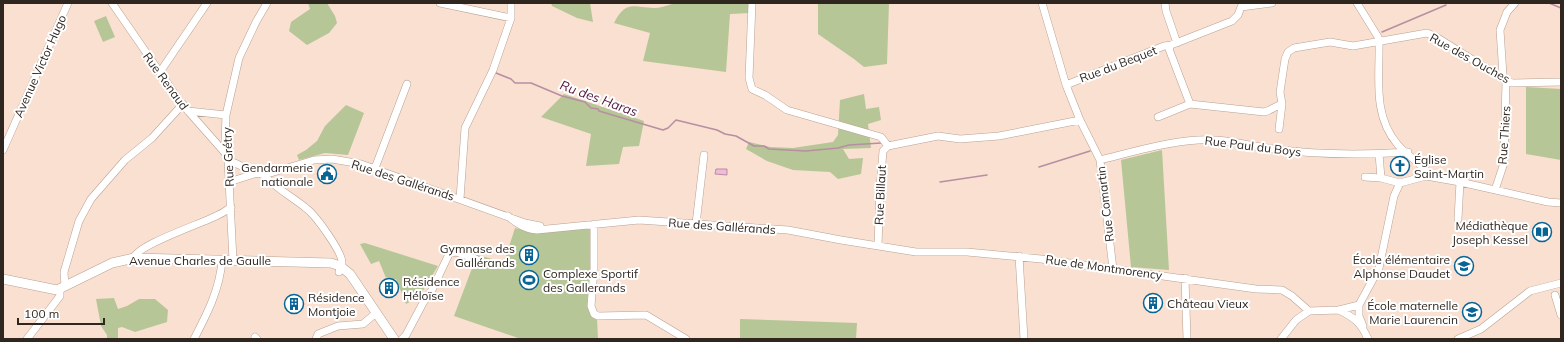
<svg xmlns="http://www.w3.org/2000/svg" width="1564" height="342" viewBox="0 0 1564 342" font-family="Mulish,sans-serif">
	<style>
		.green { fill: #b7c697 }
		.water { fill: #f1bad9; stroke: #b78ea2 }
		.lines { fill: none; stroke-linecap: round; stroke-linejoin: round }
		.stream { stroke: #b78ea2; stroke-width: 1.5 }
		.street-casing { stroke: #b9a193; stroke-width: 8 }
		.secondary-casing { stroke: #b9a193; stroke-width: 10 }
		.street { stroke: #fff; stroke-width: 7 }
		.secondary { stroke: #fff; stroke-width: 9 }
		.labels { text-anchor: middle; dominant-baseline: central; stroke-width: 4; stroke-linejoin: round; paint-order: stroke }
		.street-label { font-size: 12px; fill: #2f2620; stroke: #fff }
		.poi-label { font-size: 12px; fill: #2f2620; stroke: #fff; text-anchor: start }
		.water-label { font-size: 13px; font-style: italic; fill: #4f113b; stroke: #fff }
	</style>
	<rect width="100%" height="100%" fill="#f9e0d1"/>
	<path class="green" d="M308 3H327L335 16 337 23 329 33 307 45 289 31 291 22 310 9Z
		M551 3H590L593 22 577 18 552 6Z
		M673 3H749L750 13 730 14 726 72 643 61 650 33 614 23C626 0 632 7 654 8 660 8 666 6 672 4Z
		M818 3H889L887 64 864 67 854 59 818 34Z
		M106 16 115 37 103 42 94 21Z
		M1526 87 1561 89V160L1526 154Z
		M564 94 644 121 639 146 623 147 619 164 586 166 591 134 541 117Z
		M864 94 866 109 879 107 881 120 868 124 871 148 843 149 849 159 863 158 861 174 838 179 830 172 793 170 767 161 746 149 749 142 770 147 793 148 833 142 838 135 840 100Z
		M346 105 364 113 348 155 325 153 299 160 297 155 306 150 317 141 325 126Z
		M1162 150 1169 270 1131 267 1121 160Z
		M515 228 532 232 591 228C591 240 592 251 591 263 591 279 583 302 592 316L597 318 598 339H521L454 316 477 255 504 262Z
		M365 243 438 266 419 297 406 304 396 279 389 282 387 277 386 278 379 261 371 264 360 244Z
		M114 298 118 309 127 306 139 299H155L168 310 167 322 135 332 122 327 118 328V339H107V335L101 326 96 299Z
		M740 319 857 323 856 339H740Z"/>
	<path class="water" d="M716 169H727V175L715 174Z"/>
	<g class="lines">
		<path class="stream" d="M1549 3 1561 8
			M1382 32 1446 5
			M496 73 511 79 515 83H531L562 96 585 102 591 108 598 109 599 111 663 130 668 128 676 120 717 130 725 134 736 136 754 146H764L769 149 806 151 838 148 849 145 881 143
			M1039 167 1090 151
			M940 182 987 175"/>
		<defs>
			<path id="street" d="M112 3 181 103 226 154
				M440 3 511 18
				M752 3 749 78 752 89 765 95 787 110 881 137 888 146
				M1042 3 1066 85 1080 120 1100 160 1113 269
				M1165 3 1166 11 1177 43
				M1357 3 1378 37 1379 41C1380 77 1372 115 1398 145 1406 154 1417 161 1426 170V176
				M1241 7 1238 15 1232 21 1171 45 1169 49 1190 104 1264 112C1272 110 1275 106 1282 104L1280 92 1285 59 1288 52 1294 48 1330 42 1353 46 1427 33 1436 37 1502 78 1512 83 1561 82
				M1241 7 1272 3
				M160 72 207 3
				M1502 78 1503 75 1500 30 1507 12 1515 3
				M1066 85 1164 46 1171 45
				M188 111 226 115
				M1158 117 1190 104
				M1279 129 1282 104
				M3 150 68 3
				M1379 154 1381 178 1400 183
				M228 160 257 173 264 175 314 160 332 159 361 164 525 223 540 226
				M1100 160C1132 152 1165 142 1198 140 1224 138 1249 146 1274 149 1319 155 1363 155 1408 152
				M375 168 407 84
				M264 175C276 189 293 197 307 209 316 216 343 253 342 263 342 266 340 269 339 272
				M1365 177 1381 178
				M229 182 257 173
				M1495 190 1504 163 1506 80
				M460 199 465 128 493 70 511 18V3
				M508 216C517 224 525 229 537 230L639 220 788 230 841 240 916 252H967L1041 259 1256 289 1282 290 1292 296 1309 311 1339 310 1359 305 1379 268 1394 196 1400 183 1426 176 1460 182 1548 202 1561 203
				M1458 219 1460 182
				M594 224V269L591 306 594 314 598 316 646 315 686 339
				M696 224 704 155
				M878 246 880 188 883 151 888 146 938 136 960 139 999 136 1080 120
				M1019 256 1024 339
				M134 258C136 245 204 223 218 215 223 213 227 210 231 207
				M233 260 228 160 225 143 226 115 239 58 256 22 267 3
				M1185 278 1187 339
				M65 286 64 272 79 221 91 199 125 160 152 138 183 104
				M1555 295 1561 315
				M1359 305V316L1363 326
				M1339 310C1355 318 1361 323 1368 339
				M255 337 257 339
				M27 339 60 296V288
				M194 339C207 314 220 289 222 260
				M316 339 318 334 338 326 363 324 376 313
				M402 339 406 335 423 303 432 290 449 254 456 252 476 259
				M1281 339 1296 320 1309 311
				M1458 339 1481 329 1530 291 1561 283"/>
			<path id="secondary" d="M3 279 57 290 112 263 134 258 331 263 340 266 350 274 394 339"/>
		</defs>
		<use href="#street" class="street-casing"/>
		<use href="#secondary" class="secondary-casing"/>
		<use href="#street" class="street"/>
		<use href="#secondary" class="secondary"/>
	</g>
	<defs>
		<symbol id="church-ring" viewBox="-11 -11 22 22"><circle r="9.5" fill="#fff" stroke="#076494" stroke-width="1.5"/><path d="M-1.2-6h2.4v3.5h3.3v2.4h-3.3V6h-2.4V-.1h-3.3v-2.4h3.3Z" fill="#076494"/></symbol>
		<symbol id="civic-ring" viewBox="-11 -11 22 22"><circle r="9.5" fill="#fff" stroke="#076494" stroke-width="1.5"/><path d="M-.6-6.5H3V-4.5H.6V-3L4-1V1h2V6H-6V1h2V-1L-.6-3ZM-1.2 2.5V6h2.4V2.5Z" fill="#076494"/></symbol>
		<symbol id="library-ring" viewBox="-11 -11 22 22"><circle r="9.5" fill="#fff" stroke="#076494" stroke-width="1.5"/><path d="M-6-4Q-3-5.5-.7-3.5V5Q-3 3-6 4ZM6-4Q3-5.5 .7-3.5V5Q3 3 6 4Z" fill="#076494"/></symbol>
		<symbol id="building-ring" viewBox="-11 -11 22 22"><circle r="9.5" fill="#fff" stroke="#076494" stroke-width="1.5"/><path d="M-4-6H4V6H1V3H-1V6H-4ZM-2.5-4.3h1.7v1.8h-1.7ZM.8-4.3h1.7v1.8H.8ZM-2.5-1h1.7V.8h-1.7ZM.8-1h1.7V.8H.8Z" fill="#076494"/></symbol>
		<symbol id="school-ring" viewBox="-11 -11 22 22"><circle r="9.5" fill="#fff" stroke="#076494" stroke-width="1.5"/><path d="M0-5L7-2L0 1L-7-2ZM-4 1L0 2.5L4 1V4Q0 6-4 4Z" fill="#076494"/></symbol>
		<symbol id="stadium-ring" viewBox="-11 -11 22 22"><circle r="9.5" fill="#fff" stroke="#076494" stroke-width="1.5"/><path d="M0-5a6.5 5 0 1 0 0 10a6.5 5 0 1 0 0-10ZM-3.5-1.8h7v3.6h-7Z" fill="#076494"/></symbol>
	</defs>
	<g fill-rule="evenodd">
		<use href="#church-ring" x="1389" y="155" width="22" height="22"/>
		<use href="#civic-ring" x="316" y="163" width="22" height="22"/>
		<use href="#library-ring" x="1531" y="221" width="22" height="22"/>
		<use href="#building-ring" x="518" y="244" width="22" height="22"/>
		<use href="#school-ring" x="1453" y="255" width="22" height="22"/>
		<use href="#stadium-ring" x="518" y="269" width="22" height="22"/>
		<use href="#building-ring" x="378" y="277" width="22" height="22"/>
		<use href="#building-ring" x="1142" y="292" width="22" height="22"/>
		<use href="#building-ring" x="283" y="293" width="22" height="22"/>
		<use href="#school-ring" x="1461" y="301" width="22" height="22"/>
	</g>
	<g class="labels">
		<g class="street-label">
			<text transform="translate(1470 58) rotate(29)">Rue des Ouches</text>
			<text transform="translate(1118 64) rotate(-21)">Rue du Bequet</text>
			<text transform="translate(40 66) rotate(-66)">Avenue Victor Hugo</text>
			<text transform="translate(166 81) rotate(54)">Rue Renaud</text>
			<text transform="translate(1504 135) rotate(-86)">Rue Thiers</text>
			<text transform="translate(1253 146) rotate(7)">Rue Paul du Boys</text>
			<text transform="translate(228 157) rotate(-93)">Rue Grétry</text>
			<text transform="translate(403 180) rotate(18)">Rue des Gallérands</text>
			<text transform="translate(880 195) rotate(-87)">Rue Billaut</text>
			<text transform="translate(1105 204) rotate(-97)">Rue Comartin</text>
			<text transform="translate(722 226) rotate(4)">Rue des Gallérands</text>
			<text x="200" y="260">Avenue Charles de Gaulle</text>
			<text transform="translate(1104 267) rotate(8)">Rue de Montmorency</text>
		</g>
		<g class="poi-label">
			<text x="1414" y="159">Église<tspan x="1414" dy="14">Saint-Martin</tspan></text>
			<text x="313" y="167" text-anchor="end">Gendarmerie<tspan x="313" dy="14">nationale</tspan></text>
			<text x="1528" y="225" text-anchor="end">Médiathèque<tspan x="1528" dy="14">Joseph Kessel</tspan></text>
			<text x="515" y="248" text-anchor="end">Gymnase des<tspan x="515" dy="14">Gallérands</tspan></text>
			<text x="1450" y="259" text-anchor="end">École élémentaire<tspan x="1450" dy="14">Alphonse Daudet</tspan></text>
			<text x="543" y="273">Complexe Sportif<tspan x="543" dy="14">des Gallerands</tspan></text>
			<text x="403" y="281">Résidence<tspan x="403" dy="14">Héloïse</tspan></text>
			<text x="308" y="297">Résidence<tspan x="308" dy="14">Montjoie</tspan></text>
			<text x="1167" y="303">Château Vieux</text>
			<text x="1458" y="305" text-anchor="end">École maternelle<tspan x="1458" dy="14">Marie Laurencin</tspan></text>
		</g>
		<g class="water-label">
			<text transform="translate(599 98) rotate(20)">Ru des Haras</text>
		</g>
	</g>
	<rect width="1564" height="342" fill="none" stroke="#2f2620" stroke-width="8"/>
	<path d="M18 318v6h86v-6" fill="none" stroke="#2f2620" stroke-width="2"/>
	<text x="24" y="318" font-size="12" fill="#2f2620" stroke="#ffffff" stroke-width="3" paint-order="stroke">100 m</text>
</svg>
